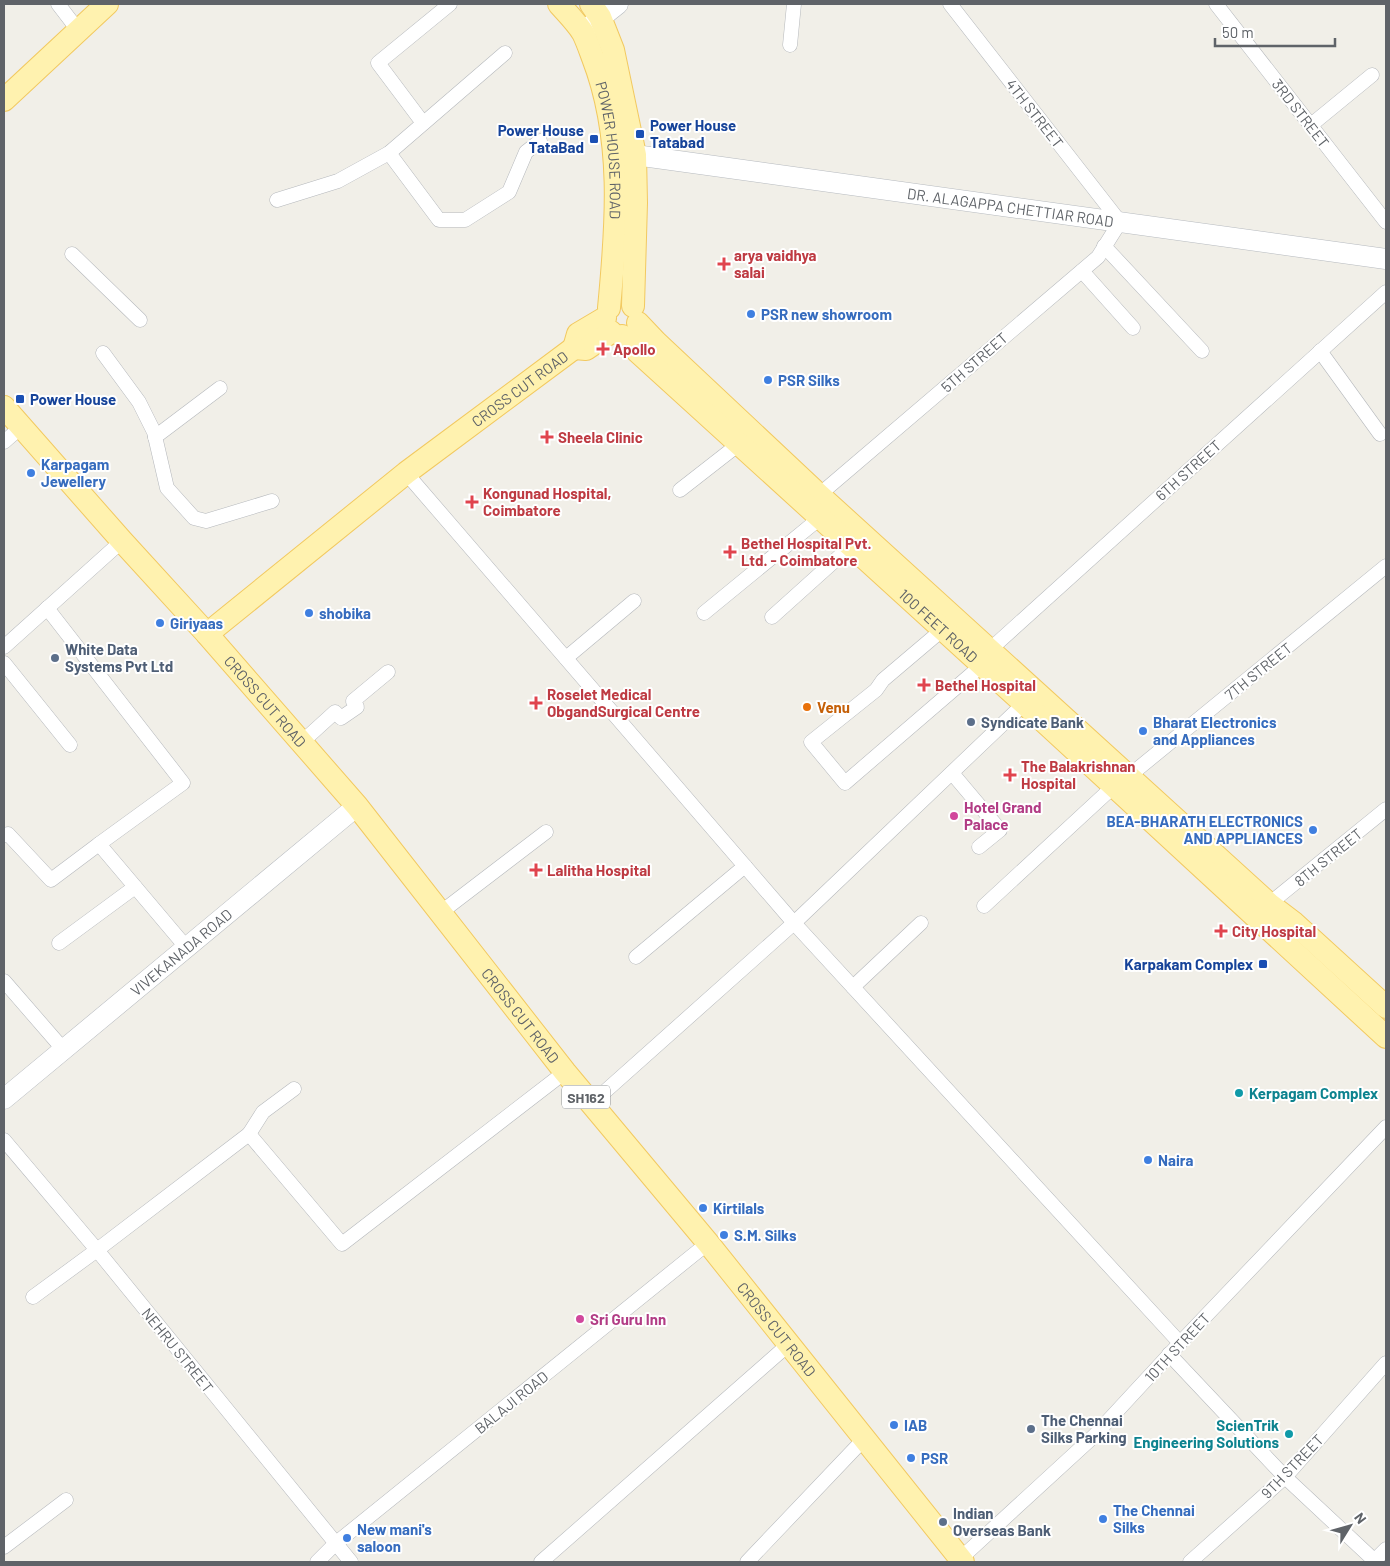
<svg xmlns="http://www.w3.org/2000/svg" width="1390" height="1566" font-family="Barlow,sans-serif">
	<rect width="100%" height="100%" fill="#f1efe8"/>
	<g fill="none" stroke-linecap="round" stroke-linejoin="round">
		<g stroke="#b5b8bc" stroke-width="15">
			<g id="street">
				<polyline points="58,4 78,30"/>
				<polyline points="1216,4 1386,222"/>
				<polyline points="790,45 794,4"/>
				<polyline points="423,123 378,63 450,4"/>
				<polyline points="1311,125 1372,75"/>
				<polyline points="389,153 439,220 465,220 509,192 526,152 540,141"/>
				<polyline points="277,200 338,181 389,153 505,53"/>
				<polyline points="1104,246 1202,351"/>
				<polyline points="72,254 140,320"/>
				<polyline points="1082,271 1133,328"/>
				<polyline points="1320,351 1380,434"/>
				<polyline points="103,353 139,402 154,432 167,488 194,518 206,521 272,501"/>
				<polyline points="155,437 220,388"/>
				<polyline points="4,442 21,427"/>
				<polyline points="406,473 794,923 1180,1343"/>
				<polyline points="680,490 739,444"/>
				<polyline points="819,495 1098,257 1120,222 950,4"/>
				<polyline points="47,608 183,783 99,844"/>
				<polyline points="704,613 820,518"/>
				<polyline points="772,617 851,546"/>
				<polyline points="942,630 883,680 876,690 811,742 845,783 981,666"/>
				<polyline points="4,647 122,541"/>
				<polyline points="984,655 1386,292"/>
				<polyline points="566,658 634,601"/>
				<polyline points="4,663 70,745"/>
				<polyline points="302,742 335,712 341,718 357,707 353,701 388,672"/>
				<polyline points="952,773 1000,830 979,847"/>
				<polyline points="1129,776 1386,566"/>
				<polyline points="4,835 8,834 51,880 99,844 186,947"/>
				<polyline points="1269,904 1386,809"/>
				<polyline points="984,906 1114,786"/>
				<polyline points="440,913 546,832"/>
				<polyline points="59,943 135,887"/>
				<polyline points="636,957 745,866"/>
				<polyline points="4,981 63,1049"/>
				<polyline points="853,987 921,923"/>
				<polyline points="591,1104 794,923 1029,699"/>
				<polyline points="249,1134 263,1112 294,1089"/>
				<polyline points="4,1140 97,1250 351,1562"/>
				<polyline points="33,1297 97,1250 249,1134 342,1244 565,1072"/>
				<polyline points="1169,1354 1285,1477 1376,1562"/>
				<polyline points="4,1547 66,1500"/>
				<polyline points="960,1559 1094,1436 1180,1343 1386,1127"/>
				<polyline points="317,1562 335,1544 708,1243"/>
				<polyline points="541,1562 789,1344"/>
				<polyline points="747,1562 865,1438"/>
				<polyline points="1190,1562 1285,1477 1386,1363"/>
				<polyline points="1373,1562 1386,1549"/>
			</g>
		</g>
		<g stroke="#b6babf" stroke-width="21">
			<g id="secondary">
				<polyline points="589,27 618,4"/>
				<path id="s1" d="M635,155L1386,259"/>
				<path id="s2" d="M4,1099L357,806"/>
			</g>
		</g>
		<g stroke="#f2c960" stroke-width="24">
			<g id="primary">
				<path id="s3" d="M559,4C567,13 577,23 583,33C587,41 590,50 593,58C624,138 617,225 609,308"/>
				<polyline points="591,4 600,17 613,50 635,155 636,203 633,306"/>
				<polyline points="4,100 107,4"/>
				<polyline points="638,323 656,342 819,495 1269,904 1294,923 1386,1007"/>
				<path id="s4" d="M622,336L637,351L1025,704L1386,1037"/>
				<polyline points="574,348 578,334 605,318"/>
				<polyline points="574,348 586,349 611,332"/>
				<path id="s5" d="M4,407L122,541L207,634L406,473L574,348"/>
				<path id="s6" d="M207,634L357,806L565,1072L708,1243L963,1562"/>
			</g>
		</g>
		<use href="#street" stroke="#fff" stroke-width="14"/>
		<use href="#secondary" stroke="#fff" stroke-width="20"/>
		<use href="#primary" stroke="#fff2af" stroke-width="22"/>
	</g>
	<g fill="#1a4fb4" stroke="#fff" stroke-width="2">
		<rect x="635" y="129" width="10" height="10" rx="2.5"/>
		<rect x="589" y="134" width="10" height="10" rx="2.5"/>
		<rect x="15" y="394" width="10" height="10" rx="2.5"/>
		<rect x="1258" y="959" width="10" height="10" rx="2.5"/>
	</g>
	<g fill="#e0444e" stroke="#fff" stroke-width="2">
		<path d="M721.5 256.5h5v5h5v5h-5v5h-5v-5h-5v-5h5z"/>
		<path d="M600.5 341.5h5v5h5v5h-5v5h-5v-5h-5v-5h5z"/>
		<path d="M544.5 429.5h5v5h5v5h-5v5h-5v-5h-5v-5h5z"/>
		<path d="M469.5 494.5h5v5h5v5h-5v5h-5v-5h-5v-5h5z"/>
		<path d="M727.5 544.5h5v5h5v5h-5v5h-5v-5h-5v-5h5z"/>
		<path d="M921.5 677.5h5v5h5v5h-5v5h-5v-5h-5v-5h5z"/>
		<path d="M533.5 695.5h5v5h5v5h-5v5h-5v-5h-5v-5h5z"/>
		<path d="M1007.5 767.5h5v5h5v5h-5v5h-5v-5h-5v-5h5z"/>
		<path d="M533.5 862.5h5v5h5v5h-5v5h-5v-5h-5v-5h5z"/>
		<path d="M1218.5 923.5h5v5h5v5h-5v5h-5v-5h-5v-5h5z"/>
	</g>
	<g fill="#3f7fe0" stroke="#fff" stroke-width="2">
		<circle cx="751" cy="314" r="5"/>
		<circle cx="768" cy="380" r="5"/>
		<circle cx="31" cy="473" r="5"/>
		<circle cx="309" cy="613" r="5"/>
		<circle cx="160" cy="623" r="5"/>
		<circle cx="1143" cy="731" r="5"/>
		<circle cx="1313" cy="830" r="5"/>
		<circle cx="1148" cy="1160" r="5"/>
		<circle cx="703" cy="1208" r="5"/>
		<circle cx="724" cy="1235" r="5"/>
		<circle cx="894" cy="1425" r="5"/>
		<circle cx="911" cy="1458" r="5"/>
		<circle cx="1103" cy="1519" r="5"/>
		<circle cx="347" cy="1538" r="5"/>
	</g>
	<g fill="#5c6f8a" stroke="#fff" stroke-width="2">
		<circle cx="55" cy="658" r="5"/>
		<circle cx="971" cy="722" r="5"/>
		<circle cx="1031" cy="1429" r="5"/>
		<circle cx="943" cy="1522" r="5"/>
	</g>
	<circle fill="#e8710a" stroke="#fff" stroke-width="2" cx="807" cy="707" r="5"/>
	<g fill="#d1479c" stroke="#fff" stroke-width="2">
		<circle cx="954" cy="816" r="5"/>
		<circle cx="580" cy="1319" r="5"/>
	</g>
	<g fill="#0f9aa8" stroke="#fff" stroke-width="2">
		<circle cx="1239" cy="1093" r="5"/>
		<circle cx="1289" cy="1434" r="5"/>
	</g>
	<g text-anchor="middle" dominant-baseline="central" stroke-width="4" stroke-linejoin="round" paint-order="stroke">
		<rect fill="#fff" stroke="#8f9295" stroke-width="1" x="562" y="1085.5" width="48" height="23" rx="4"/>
		<g font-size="14" font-weight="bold" fill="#5f6368">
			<text x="586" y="1097">SH162</text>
		</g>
		<g font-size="15" fill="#5f6368" stroke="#fff">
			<text transform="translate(1035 113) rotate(52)">4TH STREET</text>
			<text transform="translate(1301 113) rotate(52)">3RD STREET</text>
			<text stroke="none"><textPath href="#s3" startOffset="159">POWER HOUSE ROAD</textPath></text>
			<text stroke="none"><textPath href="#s1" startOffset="379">DR. ALAGAPPA CHETTIAR ROAD</textPath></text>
			<text transform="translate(974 362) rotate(-41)">5TH STREET</text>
			<text stroke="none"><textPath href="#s5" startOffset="702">CROSS CUT ROAD</textPath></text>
			<text transform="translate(1188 470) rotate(-42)">6TH STREET</text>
			<text stroke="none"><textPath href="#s4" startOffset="429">100 FEET ROAD</textPath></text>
			<text transform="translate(1258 671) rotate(-39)">7TH STREET</text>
			<text stroke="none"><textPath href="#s6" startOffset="89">CROSS CUT ROAD</textPath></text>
			<text transform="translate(1328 857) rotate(-39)">8TH STREET</text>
			<text stroke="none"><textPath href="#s2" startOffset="230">VIVEKANADA ROAD</textPath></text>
			<text stroke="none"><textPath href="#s6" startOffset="494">CROSS CUT ROAD</textPath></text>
			<text stroke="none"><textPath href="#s6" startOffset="899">CROSS CUT ROAD</textPath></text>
			<text transform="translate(1177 1347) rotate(-47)">10TH STREET</text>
			<text transform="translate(178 1350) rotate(51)">NEHRU STREET</text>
			<text transform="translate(511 1402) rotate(-39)">BALAJI ROAD</text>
			<text transform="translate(1292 1466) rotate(-46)">9TH STREET</text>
		</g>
		<g font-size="15" font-weight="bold" fill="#164399" stroke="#fff" text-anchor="start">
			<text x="650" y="125">Power House<tspan x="650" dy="17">Tatabad</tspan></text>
			<text x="584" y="130" text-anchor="end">Power House<tspan x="584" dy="17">TataBad</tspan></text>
			<text x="30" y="399">Power House</text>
			<text x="1253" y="964" text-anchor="end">Karpakam Complex</text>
		</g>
		<g font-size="15" font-weight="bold" fill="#be3a42" stroke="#fff" text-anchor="start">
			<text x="734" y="255">arya vaidhya<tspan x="734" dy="17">salai</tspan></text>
			<text x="613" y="349">Apollo</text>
			<text x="558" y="437">Sheela Clinic</text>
			<text x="483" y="493">Kongunad Hospital,<tspan x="483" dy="17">Coimbatore</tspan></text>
			<text x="741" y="543">Bethel Hospital Pvt.<tspan x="741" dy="17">Ltd. - Coimbatore</tspan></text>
			<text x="935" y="685">Bethel Hospital</text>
			<text x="547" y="694">Roselet Medical<tspan x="547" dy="17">ObgandSurgical Centre</tspan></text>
			<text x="1021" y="766">The Balakrishnan<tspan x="1021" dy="17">Hospital</tspan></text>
			<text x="547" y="870">Lalitha Hospital</text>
			<text x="1232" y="931">City Hospital</text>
		</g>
		<g font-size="15" font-weight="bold" fill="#366cbe" stroke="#fff" text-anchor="start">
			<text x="761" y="314">PSR new showroom</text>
			<text x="778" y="380">PSR Silks</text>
			<text x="41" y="464">Karpagam<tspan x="41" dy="17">Jewellery</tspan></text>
			<text x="319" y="613">shobika</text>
			<text x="170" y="623">Giriyaas</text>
			<text x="1153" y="722">Bharat Electronics<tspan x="1153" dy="17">and Appliances</tspan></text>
			<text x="1303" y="821" text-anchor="end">BEA-BHARATH ELECTRONICS<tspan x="1303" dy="17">AND APPLIANCES</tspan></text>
			<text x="1158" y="1160">Naira</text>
			<text x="713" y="1208">Kirtilals</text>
			<text x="734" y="1235">S.M. Silks</text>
			<text x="904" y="1425">IAB</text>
			<text x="921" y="1458">PSR</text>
			<text x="1113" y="1510">The Chennai<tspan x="1113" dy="17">Silks</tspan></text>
			<text x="357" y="1529">New mani's<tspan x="357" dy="17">saloon</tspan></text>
		</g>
		<g font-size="15" font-weight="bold" fill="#4e5e75" stroke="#fff" text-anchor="start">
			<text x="65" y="649">White Data<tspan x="65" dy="17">Systems Pvt Ltd</tspan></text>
			<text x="981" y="722">Syndicate Bank</text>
			<text x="1041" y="1420">The Chennai<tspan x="1041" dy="17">Silks Parking</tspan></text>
			<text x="953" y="1513">Indian<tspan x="953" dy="17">Overseas Bank</tspan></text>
		</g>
		<g font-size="15" font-weight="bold" fill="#c56008" stroke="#fff" text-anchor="start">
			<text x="817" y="707">Venu</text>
		</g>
		<g font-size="15" font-weight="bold" fill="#b23c85" stroke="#fff" text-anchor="start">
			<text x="964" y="807">Hotel Grand<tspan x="964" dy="17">Palace</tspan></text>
			<text x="590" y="1319">Sri Guru Inn</text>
		</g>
		<g font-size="15" font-weight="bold" fill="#0d838f" stroke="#fff" text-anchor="start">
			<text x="1249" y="1093">Kerpagam Complex</text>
			<text x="1279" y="1425" text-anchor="end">ScienTrik<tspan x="1279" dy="17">Engineering Solutions</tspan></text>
		</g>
	</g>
	<rect width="1390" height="1566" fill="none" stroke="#5f6368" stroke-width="10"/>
	<g transform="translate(1350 1526) rotate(53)" stroke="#ffffff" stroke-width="4" paint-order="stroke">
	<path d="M0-4L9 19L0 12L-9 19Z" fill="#5f6368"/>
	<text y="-8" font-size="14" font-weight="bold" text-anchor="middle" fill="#5f6368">N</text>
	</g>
	<path d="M1215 38v8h120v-8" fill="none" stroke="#5f6368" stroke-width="2.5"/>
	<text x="1222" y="38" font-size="15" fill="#5f6368" stroke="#ffffff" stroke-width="4" paint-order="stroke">50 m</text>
</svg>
